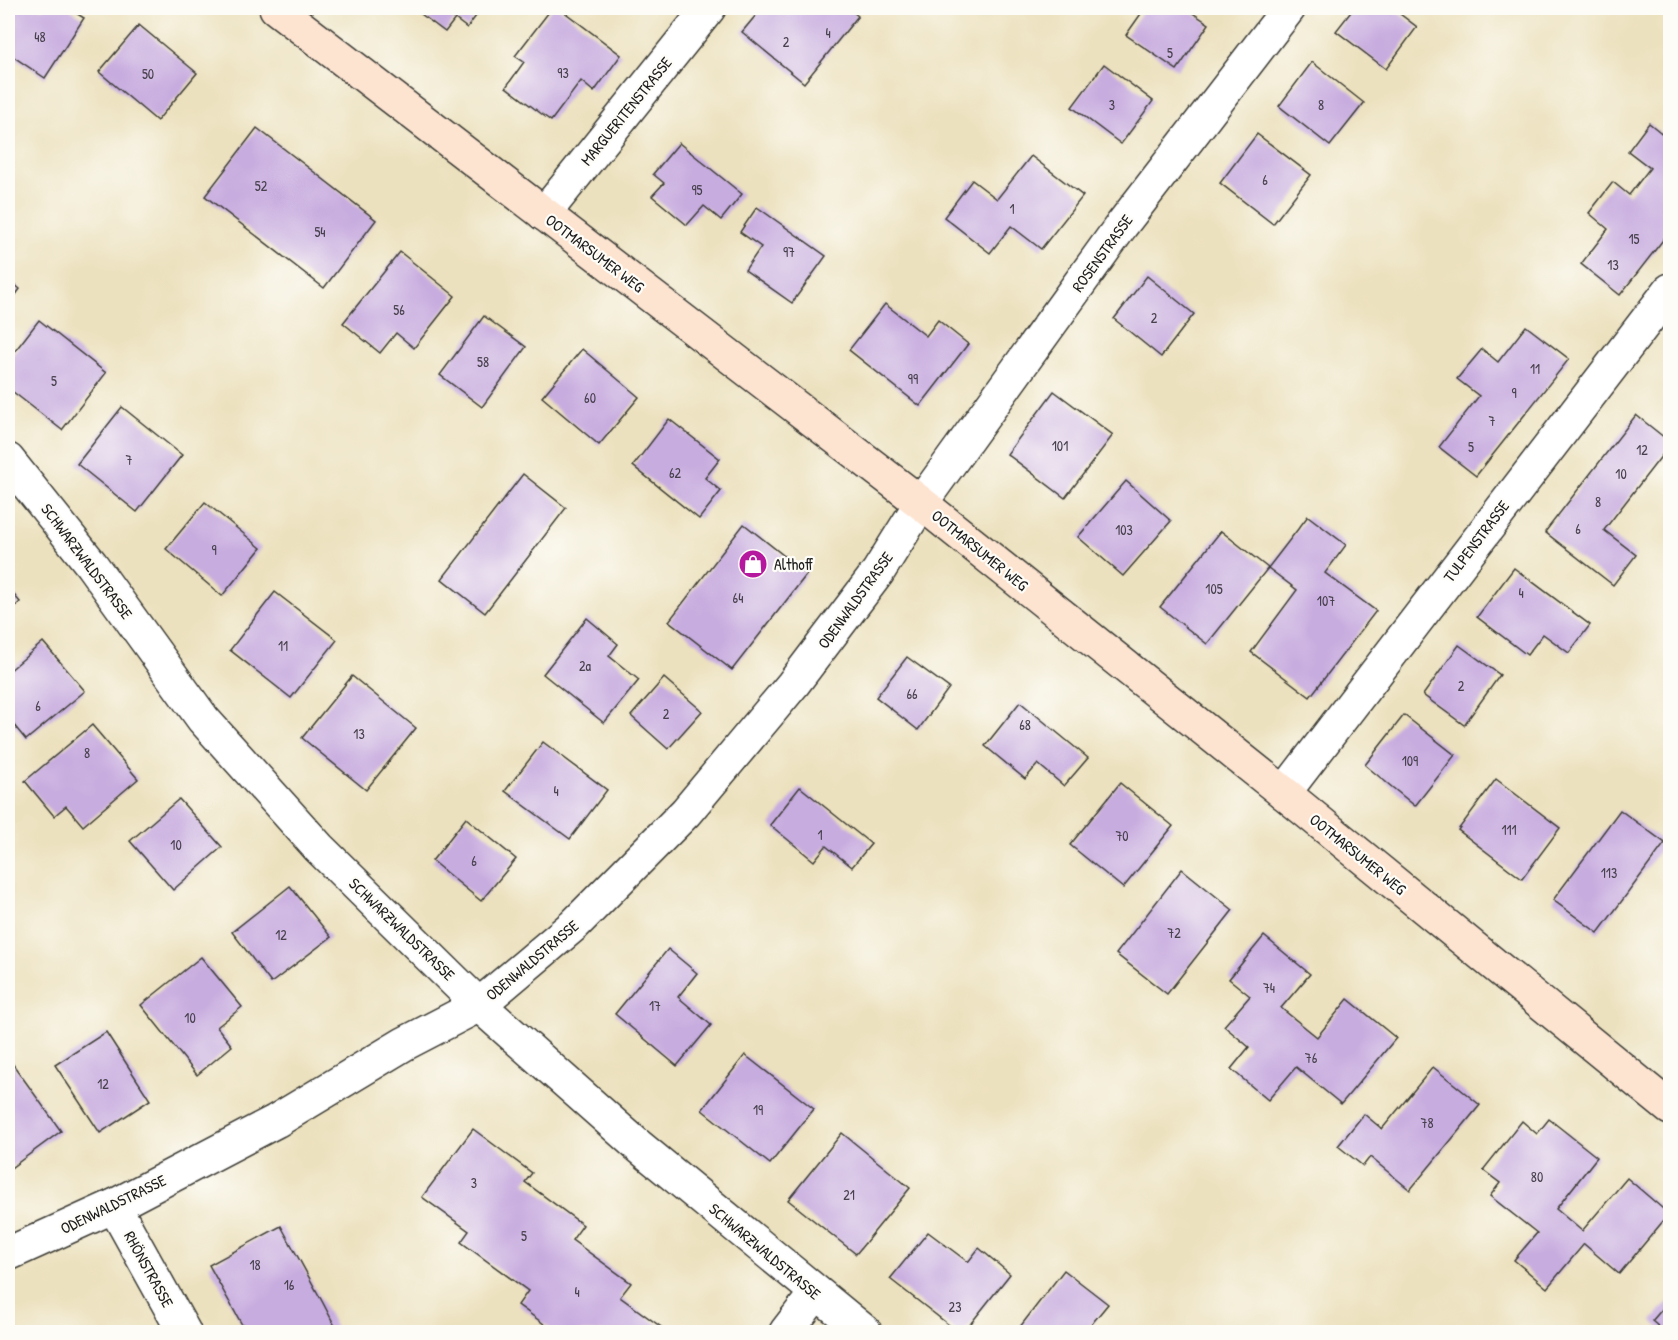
<svg xmlns="http://www.w3.org/2000/svg" width="1678" height="1340" font-family="'Patrick Hand',sans-serif">
	<rect width="100%" height="100%" fill="#fdfcf7"/>
	<filter id="ink" filterUnits="userSpaceOnUse"><feTurbulence type="fractalNoise" baseFrequency=".0167" numOctaves="2"/><feDisplacementMap in="SourceGraphic" scale="12" xChannelSelector="R" yChannelSelector="G"/><feConvolveMatrix kernelMatrix="1 2 1 2 8 2 1 2 1" color-interpolation-filters="sRGB"/></filter>
	<filter id="wash" filterUnits="userSpaceOnUse"><feTurbulence type="fractalNoise" baseFrequency=".008" numOctaves="4" result="noise"/><feDisplacementMap in="SourceGraphic" scale="24" xChannelSelector="R" yChannelSelector="G"/><feGaussianBlur stdDeviation="1.35" result="paint"/><feColorMatrix in="noise" values="0 0 0 0 0 0 0 0 0 0 0 0 0 0 0 0 0 1.4 0 .05"/><feComposite in="paint" operator="in"/></filter>
	<g filter="url(#wash)">
		<rect width="100%" height="100%" fill="#ece1be"/>
		<g id="blocks">
			<g fill="#c7acdf">
				<polygon points="8,8 68,8 84,18 45,78 8,53"/>
				<polygon points="413,8 482,8 467,28 455,19 445,32"/>
				<polygon points="552,8 559,8 621,55 594,92 581,81 551,121 506,87 524,62 515,56"/>
				<polygon points="762,8 848,8 858,16 804,83 742,32"/>
				<polygon points="1145,8 1185,8 1209,24 1177,70 1126,35"/>
				<polygon points="1354,8 1392,8 1417,27 1386,69 1336,31"/>
				<polygon points="139,25 197,73 157,121 99,72"/>
				<polygon points="1312,62 1364,103 1330,146 1279,106"/>
				<polygon points="1104,64 1153,101 1121,144 1072,107"/>
				<polygon points="1649,123 1670,140 1670,231 1620,295 1581,264 1608,229 1589,213 1613,182 1629,195 1650,168 1628,151"/>
				<polygon points="257,128 376,220 324,288 205,196"/>
				<polygon points="1257,134 1311,175 1273,224 1220,183"/>
				<polygon points="679,143 742,194 721,220 704,206 687,225 652,196 664,183 653,174"/>
				<polygon points="1031,156 1083,196 1041,249 1011,226 990,253 944,217 972,180 997,199"/>
				<polygon points="757,207 826,256 792,303 745,270 761,247 740,232"/>
				<polygon points="400,252 455,296 414,348 396,333 380,353 343,323"/>
				<polygon points="1147,276 1194,314 1161,357 1114,319"/>
				<polygon points="8,279 20,289 8,305"/>
				<polygon points="885,304 926,336 938,320 968,344 920,406 849,350"/>
				<polygon points="484,316 526,347 482,407 440,375"/>
				<polygon points="39,320 106,373 62,430 8,388 8,360"/>
				<polygon points="1526,326 1569,359 1476,476 1439,447 1479,396 1457,379 1482,349 1498,362"/>
				<polygon points="582,349 639,397 599,445 542,397"/>
				<polygon points="1054,391 1113,435 1065,498 1007,454"/>
				<polygon points="122,407 182,455 137,512 77,464"/>
				<polygon points="1636,415 1670,442 1670,445 1604,530 1636,555 1613,585 1545,532"/>
				<polygon points="669,419 720,459 705,478 721,491 699,519 633,466"/>
				<polygon points="523,474 566,508 485,613 442,579"/>
				<polygon points="1126,481 1171,521 1123,576 1078,537"/>
				<polygon points="205,502 261,548 222,596 166,549"/>
				<polygon points="1308,516 1346,545 1325,573 1376,611 1310,697 1251,652 1297,590 1268,568 1207,644 1160,607 1221,531 1268,568"/>
				<polygon points="744,524 807,574 732,670 669,621"/>
				<polygon points="1514,568 1590,625 1569,653 1543,634 1527,655 1477,617"/>
				<polygon points="8,588 20,602 8,613"/>
				<polygon points="275,592 337,640 291,698 230,650"/>
				<polygon points="587,618 618,644 609,656 639,680 604,723 543,674"/>
				<polygon points="43,642 85,691 26,740 8,718 8,672"/>
				<polygon points="1459,645 1500,675 1464,725 1423,695"/>
				<polygon points="907,657 949,688 918,730 876,697"/>
				<polygon points="352,676 416,728 366,790 302,738"/>
				<polygon points="664,678 702,711 668,749 631,716"/>
				<polygon points="1020,702 1088,758 1064,786 1038,764 1025,779 985,746"/>
				<polygon points="1404,715 1455,755 1415,806 1365,765"/>
				<polygon points="92,725 138,779 83,826 66,806 54,816 25,781"/>
				<polygon points="543,742 607,790 570,839 505,791"/>
				<polygon points="1496,779 1560,828 1522,879 1458,830"/>
				<polygon points="1120,783 1173,826 1123,888 1070,845"/>
				<polygon points="800,787 871,844 852,867 826,846 814,861 770,825"/>
				<polygon points="179,799 222,847 173,890 130,841"/>
				<polygon points="1620,810 1665,843 1598,933 1553,900"/>
				<polygon points="466,818 516,859 481,901 432,861"/>
				<polygon points="1182,869 1233,910 1167,994 1116,954"/>
				<polygon points="290,886 331,937 271,983 232,932"/>
				<polygon points="1264,936 1310,974 1281,1008 1317,1037 1348,999 1396,1038 1341,1104 1296,1067 1268,1100 1231,1069 1249,1047 1224,1026 1250,996 1229,979"/>
				<polygon points="668,949 697,973 678,997 711,1025 677,1066 615,1014"/>
				<polygon points="201,957 242,1007 217,1027 232,1046 197,1075 141,1005"/>
				<polygon points="106,1032 150,1100 100,1133 55,1065"/>
				<polygon points="745,1055 814,1109 770,1164 702,1110"/>
				<polygon points="12,1063 61,1131 8,1170 8,1066"/>
				<polygon points="1433,1067 1480,1105 1410,1190 1370,1157 1363,1166 1338,1146 1364,1114 1382,1129"/>
				<polygon points="1549,1119 1597,1157 1556,1209 1582,1231 1627,1178 1669,1214 1619,1274 1584,1244 1547,1288 1514,1260 1537,1233 1490,1196 1500,1183 1483,1170 1522,1121 1537,1134"/>
				<polygon points="473,1129 532,1173 525,1182 583,1225 572,1240 631,1283 620,1297 668,1332 555,1332 518,1305 528,1291 461,1242 469,1231 422,1197"/>
				<polygon points="842,1133 910,1188 856,1254 788,1200"/>
				<polygon points="281,1226 323,1303 338,1332 246,1332 209,1265"/>
				<polygon points="928,1232 968,1262 979,1248 1010,1274 964,1332 958,1332 890,1279"/>
				<polygon points="1064,1270 1108,1304 1085,1332 1016,1332"/>
				<polygon points="1670,1300 1670,1332 1665,1332 1652,1321"/>
			</g>
		</g>
	</g>
	<g filter="url(#ink)">
		<use href="#blocks" fill-opacity="0" stroke="#3b3a34" stroke-width="1.5"/>
		<g fill="none" stroke-linecap="round" stroke-linejoin="round">
			<g stroke="#3b3a34" stroke-width="36">
				<g id="street">
					<polyline points="544,214 709,8"/>
					<polyline points="8,460 91,564 203,719 319,848 479,1005 636,1144 865,1332"/>
					<polyline points="1284,793 1670,290"/>
					<polyline points="114,1206 184,1332"/>
					<polyline points="8,1254 114,1206 276,1121 404,1044 479,1005 574,925 686,812 793,684 878,572 921,503 1121,226 1289,8"/>
					<polyline points="786,1332 816,1293"/>
				</g>
			</g>
			<g stroke="#3b3a34" stroke-width="36">
				<polyline id="secondary" points="276,8 921,503 1284,793 1670,1108"/>
			</g>
			<use href="#street" stroke="#fff" stroke-width="33"/>
			<use href="#secondary" stroke="#fde4d1" stroke-width="33"/>
		</g>
	</g>
	<defs>
		<g id="shop-disc" transform="scale(1.5)"><circle r="9.5" fill="#b5179e" stroke="#fdfcf7"/><path d="M-5-2.5h2.3a2.7 3.5 0 0 1 5.4 0H5L5.5 6h-11ZM-1.5-2.5h3a1.5 2.3 0 0 0-3 0Z" fill="#fff"/></g>
	</defs>
	<g fill-rule="evenodd">
		<use href="#shop-disc" x="753" y="564"/>
	</g>
	<g text-anchor="middle" dominant-baseline="central" stroke-width="4.5" stroke-linejoin="round" paint-order="stroke">
		<g font-size="14" fill="#47404d">
			<text x="828" y="32">4</text>
			<text x="40" y="36">48</text>
			<text x="786" y="41">2</text>
			<text x="1170" y="52">5</text>
			<text x="563" y="72">93</text>
			<text x="148" y="73">50</text>
			<text x="1112" y="104">3</text>
			<text x="1321" y="104">8</text>
			<text x="1265" y="179">6</text>
			<text x="261" y="185">52</text>
			<text x="697" y="189">95</text>
			<text x="1012" y="208">1</text>
			<text x="320" y="231">54</text>
			<text x="1634" y="238">15</text>
			<text x="789" y="251">97</text>
			<text x="1613" y="264">13</text>
			<text x="399" y="309">56</text>
			<text x="1154" y="317">2</text>
			<text x="483" y="361">58</text>
			<text x="1535" y="368">11</text>
			<text x="913" y="378">99</text>
			<text x="54" y="380">5</text>
			<text x="1514" y="392">9</text>
			<text x="590" y="397">60</text>
			<text x="1492" y="420">7</text>
			<text x="1060" y="445">101</text>
			<text x="1471" y="446">5</text>
			<text x="1642" y="449">12</text>
			<text x="129" y="459">7</text>
			<text x="675" y="472">62</text>
			<text x="1621" y="473">10</text>
			<text x="1598" y="501">8</text>
			<text x="1578" y="528">6</text>
			<text x="1124" y="529">103</text>
			<text x="214" y="549">9</text>
			<text x="1214" y="588">105</text>
			<text x="1521" y="592">4</text>
			<text x="738" y="597">64</text>
			<text x="1326" y="600">107</text>
			<text x="283" y="645">11</text>
			<text x="585" y="665">2a</text>
			<text x="1461" y="685">2</text>
			<text x="912" y="693">66</text>
			<text x="38" y="705">6</text>
			<text x="666" y="713">2</text>
			<text x="1025" y="724">68</text>
			<text x="359" y="733">13</text>
			<text x="87" y="752">8</text>
			<text x="1410" y="760">109</text>
			<text x="556" y="790">4</text>
			<text x="1509" y="829">111</text>
			<text x="820" y="834">1</text>
			<text x="1122" y="835">70</text>
			<text x="176" y="844">10</text>
			<text x="474" y="860">6</text>
			<text x="1609" y="872">113</text>
			<text x="1174" y="932">72</text>
			<text x="281" y="934">12</text>
			<text x="1269" y="987">74</text>
			<text x="655" y="1005">17</text>
			<text x="190" y="1017">10</text>
			<text x="1311" y="1057">76</text>
			<text x="103" y="1083">12</text>
			<text x="758" y="1109">19</text>
			<text x="1427" y="1122">78</text>
			<text x="1537" y="1176">80</text>
			<text x="474" y="1182">3</text>
			<text x="849" y="1194">21</text>
			<text x="524" y="1235">5</text>
			<text x="255" y="1264">18</text>
			<text x="289" y="1284">16</text>
			<text x="577" y="1291">4</text>
			<text x="955" y="1306">23</text>
		</g>
		<g font-size="16" fill="#1c1c1c" stroke="#fdfcf7">
			<text transform="translate(626 111) rotate(-51)">MARGUERITENSTRASSE</text>
			<text transform="translate(595 253) rotate(37)">OOTMARSUMER WEG</text>
			<text transform="translate(1102 253) rotate(-54)">ROSENSTRASSE</text>
			<text transform="translate(1476 541) rotate(-53)">TULPENSTRASSE</text>
			<text transform="translate(980 550) rotate(39)">OOTMARSUMER WEG</text>
			<text transform="translate(87 561) rotate(53)">SCHWARZWALDSTRASSE</text>
			<text transform="translate(855 600) rotate(-54)">ODENWALDSTRASSE</text>
			<text transform="translate(1358 854) rotate(39)">OOTMARSUMER WEG</text>
			<text transform="translate(402 929) rotate(44)">SCHWARZWALDSTRASSE</text>
			<text transform="translate(532 960) rotate(-40)">ODENWALDSTRASSE</text>
			<text transform="translate(113 1204) rotate(-26)">ODENWALDSTRASSE</text>
			<text transform="translate(765 1251) rotate(40)">SCHWARZWALDSTRASSE</text>
			<text transform="translate(149 1269) rotate(61)">RHÖNSTRASSE</text>
		</g>
		<g font-size="16" fill="#1c1c1c" stroke="#fdfcf7" text-anchor="start">
			<text x="774" y="564">Althoff</text>
		</g>
	</g>
	<rect width="1678" height="1340" fill="none" stroke="#fdfcf7" stroke-width="30"/>
</svg>
